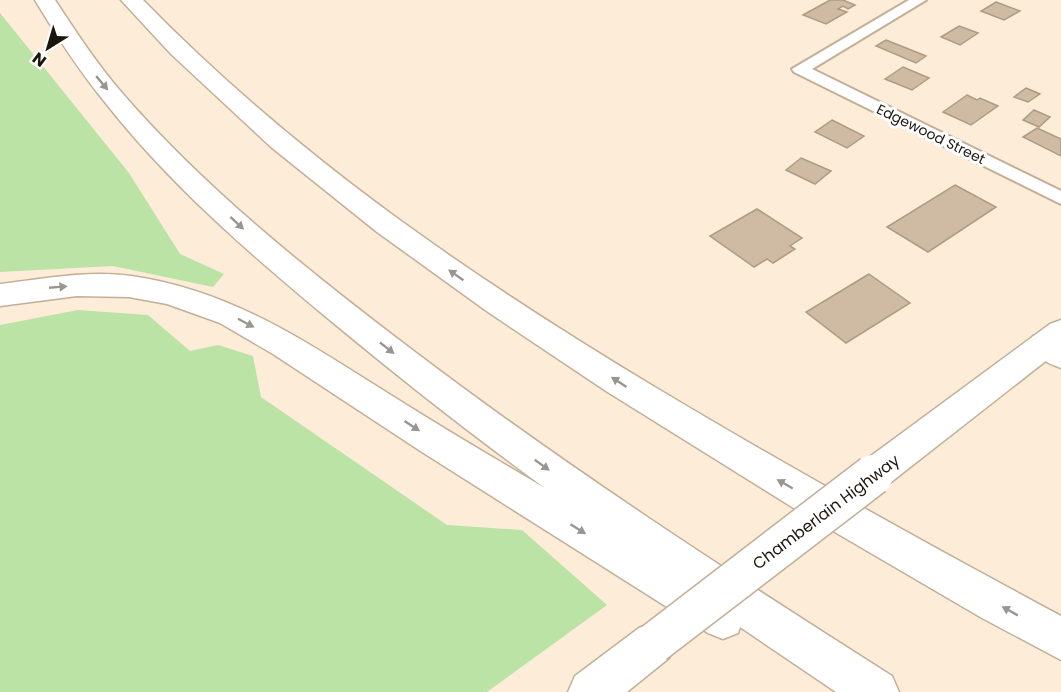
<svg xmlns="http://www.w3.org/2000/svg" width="1061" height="692" font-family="Poppins,sans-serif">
	<rect width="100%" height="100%" fill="#fcecd8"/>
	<g fill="#bbe3a6">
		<polygon points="0,13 129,173 180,254 224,274 213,287 113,266 0,272"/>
		<polygon points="78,310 148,315 190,351 218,345 253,356 261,397 447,525 522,530 607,605 487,692 0,692 0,325"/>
	</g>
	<g fill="#cfbba3" stroke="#ae9b84" stroke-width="1.5">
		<polygon points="830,0 843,0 855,5 848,9 843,6 838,9 847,12 826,24 803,15"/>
		<polygon points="996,2 1020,11 1004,20 981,11"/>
		<polygon points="959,26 978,33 960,45 941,37"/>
		<polygon points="886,40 926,56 916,63 876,46"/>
		<polygon points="903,67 929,78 912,90 885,79"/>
		<polygon points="1026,88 1040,94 1028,102 1014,97"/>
		<polygon points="967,95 977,100 980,98 998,106 971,125 943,112"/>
		<polygon points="1034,110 1050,117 1039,127 1023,120"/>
		<polygon points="832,120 864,136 847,148 815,132"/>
		<polygon points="1037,128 1061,139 1061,156 1023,137"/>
		<polygon points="801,158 831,171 815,184 786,170"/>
		<polygon points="955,185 996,207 928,252 887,227"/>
		<polygon points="757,209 802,238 790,246 795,249 773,263 767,259 754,267 710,236"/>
		<polygon points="869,274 910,303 846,343 806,312"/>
	</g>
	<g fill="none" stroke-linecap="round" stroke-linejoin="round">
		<g stroke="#c3af98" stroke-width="4">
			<polygon id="minor" points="909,0 926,0 812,69 1061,191 1061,204 794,72 792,69"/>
		</g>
		<g stroke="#c3af98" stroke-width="3">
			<g id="primary">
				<polygon points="1061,320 1061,349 886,486 873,491 860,486 854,475 860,464 1050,324"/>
				<polygon points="654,622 669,628 676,643 669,658 627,692 568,692 575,676 639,628"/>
			</g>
		</g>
		<g stroke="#c3af98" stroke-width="3">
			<g id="motorway">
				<path d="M35,0H55C76,32 97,64 122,93C208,192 311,273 415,352C568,468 730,573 892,676L899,692H836L740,627L738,633L723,639L708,633L422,452L273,354L220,323L167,304L129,297L77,296L0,306V284C43,279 88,270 131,276C230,290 303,340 386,392C438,425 492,457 545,488C472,435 401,379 331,321C250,254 169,184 104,101C78,69 56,35 35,0Z"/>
				<path d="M121,0H143C296,157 470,276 658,389C790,468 925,543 1061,616V660L982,618L792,507L606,391L488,312L377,232L271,147L171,54Z"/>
				<path d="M1045,333L1061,339V368C1047,363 1036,358 1029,345L1033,336Z"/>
			</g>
		</g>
		<use href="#minor" fill="#fff" fill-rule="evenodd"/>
		<use href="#primary" fill="#fff" fill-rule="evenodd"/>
		<use href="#motorway" fill="#fff" fill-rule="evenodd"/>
		<g stroke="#c3af98" stroke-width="43" stroke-linecap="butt">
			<polyline id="primary-bridge" points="654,643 873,475"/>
		</g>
		<use href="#primary-bridge" stroke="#fff" stroke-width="40"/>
	</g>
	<defs><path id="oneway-solid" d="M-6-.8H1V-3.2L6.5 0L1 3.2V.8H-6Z" transform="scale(1.5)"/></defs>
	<g fill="#999692">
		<use href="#oneway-solid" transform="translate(102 83) rotate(50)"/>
		<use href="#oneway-solid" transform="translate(237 223) rotate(43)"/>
		<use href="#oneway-solid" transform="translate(456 275) rotate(-145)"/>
		<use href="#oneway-solid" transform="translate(58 287) rotate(-5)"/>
		<use href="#oneway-solid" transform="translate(246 323) rotate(28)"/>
		<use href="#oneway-solid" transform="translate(387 348) rotate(38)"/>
		<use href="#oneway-solid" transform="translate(619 382) rotate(-147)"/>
		<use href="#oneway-solid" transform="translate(412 426) rotate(33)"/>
		<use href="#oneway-solid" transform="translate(542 465) rotate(36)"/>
		<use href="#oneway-solid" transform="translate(785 484) rotate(-150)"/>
		<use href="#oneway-solid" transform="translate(578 529) rotate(32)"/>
		<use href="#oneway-solid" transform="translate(1010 611) rotate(-151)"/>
	</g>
	<g text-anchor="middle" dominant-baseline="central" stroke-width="6" stroke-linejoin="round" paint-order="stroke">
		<g font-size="14" fill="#1c150c" stroke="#fff">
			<text transform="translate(931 134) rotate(26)">Edgewood Street</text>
		</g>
		<g font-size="16" fill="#1c150c" stroke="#fff">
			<text transform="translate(826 512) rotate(-37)">Chamberlain Highway</text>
		</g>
	</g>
	<g transform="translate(48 48) rotate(217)" stroke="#ffffff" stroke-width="4.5" paint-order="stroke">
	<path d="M0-4.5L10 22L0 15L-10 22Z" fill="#1c150c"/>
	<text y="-9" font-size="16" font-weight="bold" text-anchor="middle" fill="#1c150c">N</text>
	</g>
</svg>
